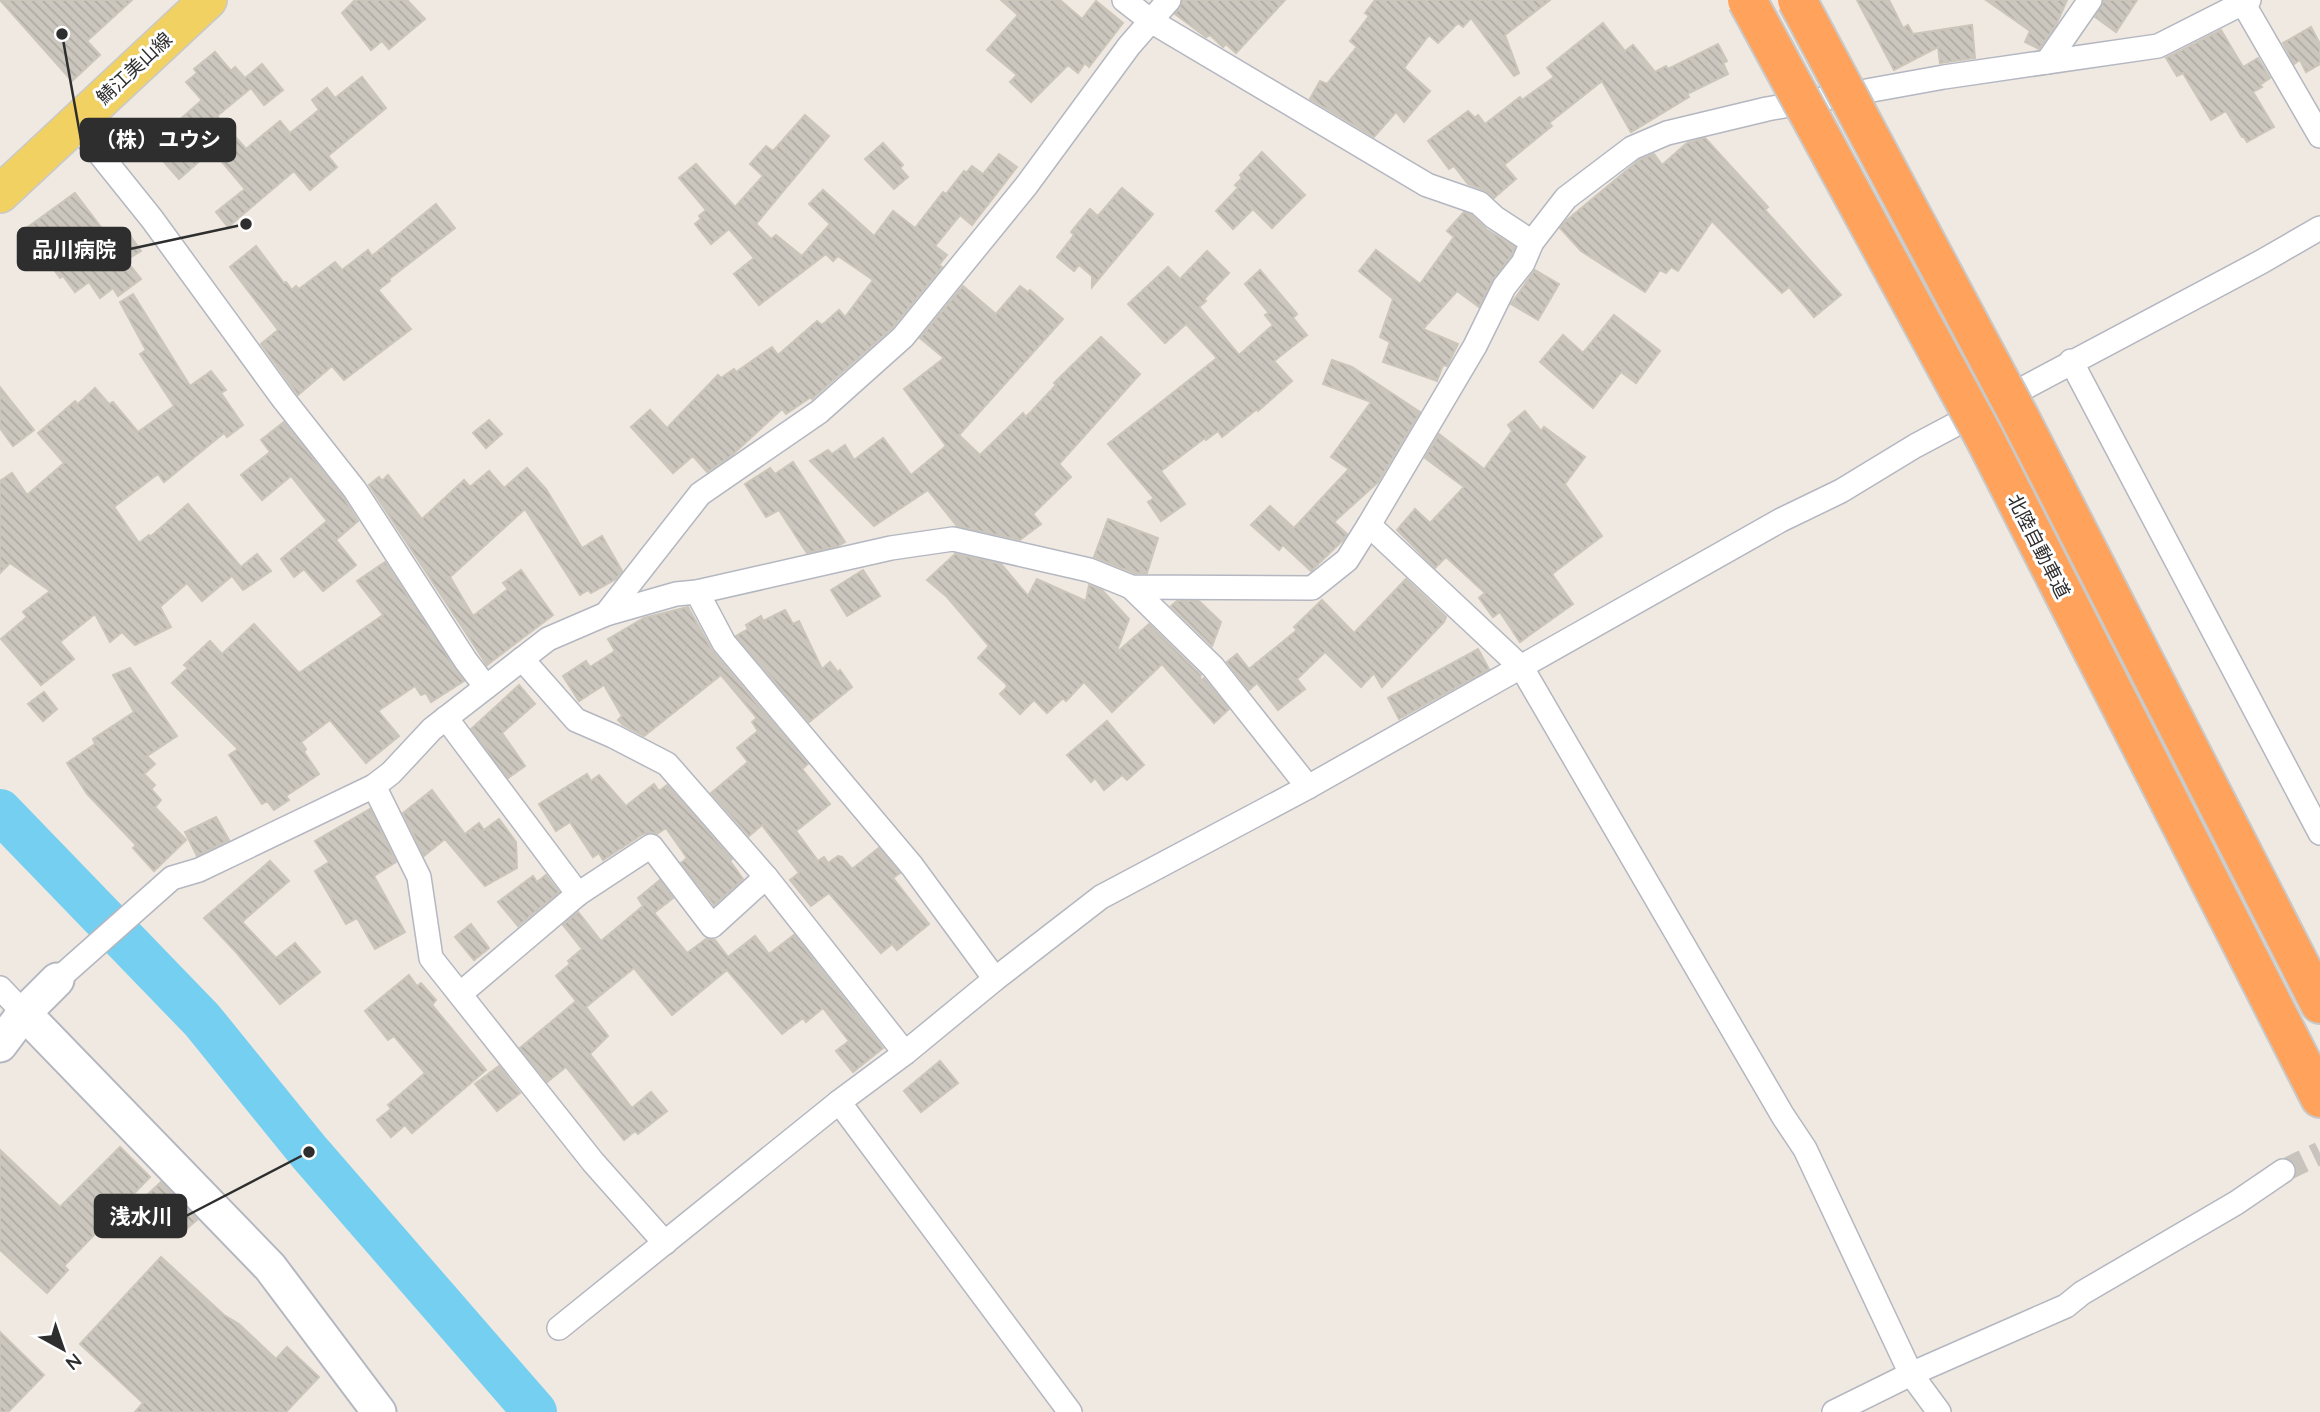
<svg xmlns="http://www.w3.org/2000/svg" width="2320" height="1412" font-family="Quicksand,'Noto Sans JP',sans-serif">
	<defs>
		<pattern id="building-back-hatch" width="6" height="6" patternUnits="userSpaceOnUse" patternTransform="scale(1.75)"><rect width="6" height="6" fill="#cbc7bf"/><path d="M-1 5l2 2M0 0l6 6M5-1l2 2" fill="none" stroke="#afaba4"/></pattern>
	</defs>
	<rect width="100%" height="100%" fill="#efe9e1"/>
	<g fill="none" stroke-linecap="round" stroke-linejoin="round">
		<polyline stroke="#75cff0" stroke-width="44" points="0,811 202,1020 309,1152 535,1412"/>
	</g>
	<g fill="url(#building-back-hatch)" stroke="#cbc5ba" stroke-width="2">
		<polygon points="0,0 132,0 87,41 100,55 72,81"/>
		<polygon points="355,0 407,0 425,19 389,49 382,41 371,50 342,13"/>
		<polygon points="1001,0 1060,0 1082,19 1096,1 1123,23 1089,67 1085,63 1078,73 1068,65 1031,102 1010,82 1017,75 987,50 1018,15"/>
		<polygon points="1183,0 1285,0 1236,53 1226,44 1223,47 1210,35 1206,37 1175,14"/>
		<polygon points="1375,0 1550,0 1505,35 1519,73 1514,76 1471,18 1463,27 1458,23 1438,43 1429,35 1404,68 1430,91 1404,122 1396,112 1374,137 1310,99 1320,81 1327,84 1357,47 1350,41 1369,16 1365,13"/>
		<polygon points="1857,0 1889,0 1903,28 1908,25 1913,34 1972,25 1975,58 1940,63 1938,47 1894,70"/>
		<polygon points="1986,0 2067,0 2056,25 2039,49 2025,42 2030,31"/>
		<polygon points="2104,0 2137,0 2116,32 2095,17"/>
		<polygon points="1603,23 1625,51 1633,45 1655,72 1666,66 1668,69 1718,44 1727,61 1723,63 1728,74 1687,94 1689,97 1631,132 1602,81 1549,123 1552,126 1504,165 1516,179 1494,198 1484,190 1468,184 1454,166 1449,169 1428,141 1468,111 1475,118 1478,115 1485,124 1520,97 1522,100 1554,77 1547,68"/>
		<polygon points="2311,27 2320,44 2320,64 2306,72 2300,60 2294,64 2283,43"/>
		<polygon points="2221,30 2243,67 2258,58 2270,78 2260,85 2262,87 2253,92 2274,127 2247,142 2244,137 2242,137 2226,111 2211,120 2183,73 2177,76 2166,58"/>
		<polygon points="215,52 231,71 235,67 245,78 262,64 283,90 264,105 251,88 217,116 246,149 280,121 290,133 319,110 312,100 327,88 335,98 362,77 386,108 328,156 337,167 310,190 294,171 228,227 216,212 245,189 212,150 179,179 150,146 202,100 186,82 197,73 194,69"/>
		<polygon points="805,115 829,136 756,224 771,239 776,235 802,256 830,224 809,204 823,190 874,236 893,211 915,228 943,192 946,194 964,171 966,173 972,166 983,174 999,154 1017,167 972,225 960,215 935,246 947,255 939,265 942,267 893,327 812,399 811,397 786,414 782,409 731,456 707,472 693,456 673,473 631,427 650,410 667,428 718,375 721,378 734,369 736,372 772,347 778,355 817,321 822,325 839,310 845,317 873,280 838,256 833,261 826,254 759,305 734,274 754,258 729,229 711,244 695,224 701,219 699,216 706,210 679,178 696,164 735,207 763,176 750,164 766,146 773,151"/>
		<polygon points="1705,138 1768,207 1765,210 1841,295 1814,317 1789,287 1782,293 1712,221 1678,271 1671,267 1666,273 1660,270 1645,292 1581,251 1560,228 1567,220 1639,160 1654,154 1662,165 1687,143"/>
		<polygon points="883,143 903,165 900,168 908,177 894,189 865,159"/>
		<polygon points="1262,152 1305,195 1272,228 1253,209 1233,229 1216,211 1238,188 1235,185 1242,178 1240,175"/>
		<polygon points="1122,188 1153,214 1092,287 1092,276 1079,265 1074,271 1057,257 1074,235 1071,232 1090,209 1098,216"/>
		<polygon points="75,193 110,239 115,243 128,233 141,251 126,260 141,279 118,296 113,288 100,298 89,282 75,292 63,276 60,278 40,251 37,253 21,232"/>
		<polygon points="436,204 455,228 389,279 390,281 378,290 411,329 344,380 332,366 298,395 261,344 278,330 230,267 256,246 284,283 286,282 292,290 296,286 299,289 335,262 342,270 368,250 372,256"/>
		<polygon points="1464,212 1472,215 1486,229 1515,247 1511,256 1492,281 1479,307 1457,291 1423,329 1458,344 1447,366 1443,365 1437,381 1383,362 1390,342 1380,337 1393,299 1359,271 1376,250 1420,284 1454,237 1447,231"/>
		<polygon points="1207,251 1229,273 1204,299 1206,301 1199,307 1239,355 1273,325 1265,315 1269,313 1245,284 1260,270 1297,314 1293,318 1307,335 1274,361 1292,381 1258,411 1257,409 1222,437 1218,431 1206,440 1205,438 1161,471 1185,504 1161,521 1148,502 1154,498 1108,444 1217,358 1186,324 1165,343 1128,304 1168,267 1180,279"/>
		<polygon points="1535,270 1559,284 1538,320 1511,304"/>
		<polygon points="963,286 996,314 1020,286 1028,292 1030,290 1063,319 959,435 980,455 1023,413 1026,417 1056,385 1054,383 1101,337 1140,374 1059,464 1071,477 1033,514 1041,524 1020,540 957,526 928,490 874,526 810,461 828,450 832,454 845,445 854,460 883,438 911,475 946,446 904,389 944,358 920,338"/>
		<polygon points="133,294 190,386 211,371 226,390 221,393 243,425 227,437 224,433 164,482 158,474 114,507 139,543 149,535 150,537 188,504 241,567 257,554 271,571 243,590 232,576 202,601 187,583 160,607 171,627 135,645 122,632 110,642 95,614 60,642 74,659 41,685 1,639 27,617 23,612 50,591 10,563 0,573 0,481 12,473 27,495 64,463 38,433 75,401 78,404 95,388 109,404 113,402 138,432 174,406 140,354 146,350 120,302"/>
		<polygon points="1614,315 1660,351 1636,383 1621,372 1593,408 1540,362 1563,335 1583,353"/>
		<polygon points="1332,360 1352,367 1420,412 1378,482 1334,522 1347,534 1343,540 1311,571 1283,545 1279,550 1251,525 1270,506 1294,528 1349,469 1331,457 1371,402 1323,384"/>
		<polygon points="0,387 34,430 13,446 0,428"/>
		<polygon points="1525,411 1541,431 1544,427 1585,457 1565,484 1602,536 1552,574 1573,604 1520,642 1500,612 1493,617 1479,598 1485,593 1446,557 1435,568 1397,530 1415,509 1430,523 1464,487 1425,458 1439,434 1484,469 1512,431 1508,425"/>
		<polygon points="489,420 502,434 486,448 473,433"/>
		<polygon points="284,422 344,498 358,521 336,540 356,565 323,591 304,569 294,577 281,559 327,521 291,476 262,500 241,475 270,452 261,440"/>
		<polygon points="793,462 845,542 838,546 807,553 779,510 766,517 745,484 770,468 775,474"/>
		<polygon points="527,468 546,489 582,548 602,536 622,571 616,579 591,593 588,590 580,595 525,509 450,577 473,616 508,589 503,583 521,570 553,615 487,665 369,485 379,477 382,481 388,475 422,519 464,480 470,487 489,471 504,488"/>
		<polygon points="1108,519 1158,538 1147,573 1134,573 1094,557"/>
		<polygon points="955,554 1001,564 1028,596 1037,579 1086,601 1089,585 1102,590 1129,619 1116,653 1149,624 1201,675 1199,682 1204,678 1229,709 1214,723 1162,664 1112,712 1084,682 1066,701 1063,698 1047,713 1034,700 1020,714 1000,694 1007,687 1006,684 978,658 989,646 947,597 927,580"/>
		<polygon points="385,562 464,681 431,702 426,693 421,695 415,686 378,711 399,736 366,763 330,720 301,742 306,749 304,752 319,774 286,796 289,800 274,810 267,801 262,804 229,755 238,749 172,683 188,668 184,665 210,641 222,654 254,624 299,673 383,615 357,581"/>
		<polygon points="863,570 880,596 847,616 831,590"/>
		<polygon points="1406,579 1446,617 1444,622 1382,687 1374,673 1361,687 1325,652 1297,679 1305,689 1278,710 1257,683 1249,690 1227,662 1237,654 1249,669 1297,630 1294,627 1322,600 1354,633"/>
		<polygon points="1177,601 1199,601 1221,622 1212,646 1171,606"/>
		<polygon points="688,607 713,652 808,764 802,769 830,804 796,831 818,861 824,857 828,863 838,856 842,857 852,869 879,848 900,873 893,878 929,924 897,950 892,944 881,953 829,893 811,906 790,880 799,873 762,825 749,836 711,793 748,762 737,748 758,731 752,722 757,718 721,675 644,736 623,725 618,720 622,716 604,685 579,701 563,676 586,661 590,667 615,651 608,639 644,618"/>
		<polygon points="785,610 793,624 799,621 822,669 830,662 838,672 840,670 852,687 809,722 736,636 748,629 746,625 761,616 763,621"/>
		<polygon points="1478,649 1489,669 1399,719 1388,698"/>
		<polygon points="130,668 177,736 147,756 155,764 144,774 155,785 151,789 161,800 155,807 186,840 154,871 133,848 136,845 87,794 67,763 95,744 93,739 134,712 113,675"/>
		<polygon points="519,685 535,704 502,733 525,766 508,778 471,729"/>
		<polygon points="44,692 57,709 43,721 28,704"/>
		<polygon points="1107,721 1144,765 1127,780 1122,775 1104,790 1095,778 1091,782 1067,755"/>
		<polygon points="587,774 591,781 599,775 626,806 654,784 659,791 667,785 732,859 730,861 743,879 714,905 681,863 687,858 666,828 657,834 651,832 643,834 603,860 599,853 593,857 570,822 556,831 539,804"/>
		<polygon points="432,790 465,834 479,823 484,830 499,819 516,842 517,868 485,886 445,839 424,856 403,813"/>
		<polygon points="370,809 396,862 374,876 405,932 375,949 357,918 346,924 315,871 329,862 315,841"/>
		<polygon points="216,817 229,840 197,856 185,832"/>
		<polygon points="270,861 289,881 242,922 276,958 295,943 320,972 280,1004 236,952 204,918"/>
		<polygon points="546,875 559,892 518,926 498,902 533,876 537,882"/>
		<polygon points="660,880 673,898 654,913 687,953 706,939 715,940 728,957 755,936 769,954 794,935 883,1048 853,1072 836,1051 849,1041 823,1008 806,1022 803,1018 782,1034 727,970 672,1015 634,968 586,1007 608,1036 590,1054 632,1108 651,1092 667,1111 638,1134 635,1131 624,1140 566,1067 547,1082 520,1048 576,1001 556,976 570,964 568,961 582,949 563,925 578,912 601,941 643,906 638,898"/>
		<polygon points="471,924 489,948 474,960 455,937"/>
		<polygon points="409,975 417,986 421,983 436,1000 432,1005 486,1070 412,1133 405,1125 391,1137 377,1120 391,1109 388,1105 425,1073 394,1036 388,1040 365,1011"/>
		<polygon points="940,1061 958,1083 921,1112 904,1091"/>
		<polygon points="499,1066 520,1093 497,1111 475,1084"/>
		<polygon points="120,1147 150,1177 64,1266 68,1270 47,1293 0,1250 0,1150 60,1207"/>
		<polygon points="161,1182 197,1220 180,1234 147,1195"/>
		<polygon points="161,1257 224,1315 239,1324 276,1359 287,1347 319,1377 286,1412 135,1412 143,1403 80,1344"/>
		<polygon points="0,1332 44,1375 8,1412 0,1412"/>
	</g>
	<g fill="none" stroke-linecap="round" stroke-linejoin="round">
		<polyline stroke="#c8c4bd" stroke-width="23" stroke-dasharray="23 11" stroke-linecap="butt" points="2283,1171 2320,1153"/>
		<g stroke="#b4b7c1" stroke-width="26">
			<g id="street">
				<polyline points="1124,0 1151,21 1427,185 1479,203 1494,217 1532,242"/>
				<polyline points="2243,3 2320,136"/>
				<polyline points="2047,62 2090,0"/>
				<polyline points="75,123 152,219 284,400 355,490 466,661 486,687"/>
				<polyline points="2071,361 2320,833"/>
				<polyline points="1369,525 1522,668 1783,1116 1805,1149 1911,1374 1939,1412"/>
				<polyline points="1131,587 1213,667 1308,787"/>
				<polyline points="697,592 724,643 912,866 995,979"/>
				<polyline points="606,614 700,494 819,412 903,337 1026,186 1129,46 1169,0"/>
				<polyline points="522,659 576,720 613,736 667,764 766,877 905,1053"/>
				<polyline points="446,718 578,894"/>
				<polyline points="374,786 419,877 431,958 593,1162 665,1243"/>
				<polyline points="57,980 172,878 199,870 374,786 391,773 432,729 548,639 606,614 676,594 697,592 891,548 953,539 1089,570 1131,587 1312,588 1347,560 1369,525 1475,346 1504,287 1523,263 1532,242 1566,198 1632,148 1667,133 1767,109 1944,77 2158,46 2249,0"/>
				<polyline points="0,988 24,1013"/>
				<polyline points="460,994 578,894 651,846 712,926 766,877"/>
				<polyline points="839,1102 1070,1412"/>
				<polyline points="559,1328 839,1102 905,1053 995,979 1101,897 1308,787 1781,520 1841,491 1915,446 2261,262 2320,228"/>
				<polyline points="1834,1412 1911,1374 2066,1306 2082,1293 2236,1203 2283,1171"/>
			</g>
		</g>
		<g stroke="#b4b7c1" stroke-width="37">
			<g id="secondary">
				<polyline points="24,1013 270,1267 379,1412"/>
				<polyline points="0,1045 24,1013 57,980"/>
			</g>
		</g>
		<g stroke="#c9c9c9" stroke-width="40">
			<polyline id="primary" points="0,194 208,0"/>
		</g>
		<g stroke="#c9c9c9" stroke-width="42">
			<g id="highway">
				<polyline points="2020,418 2320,1004"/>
				<polyline points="1984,437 2320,1098"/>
			</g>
		</g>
		<use href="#street" stroke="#fff" stroke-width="23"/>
		<use href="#secondary" stroke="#fff" stroke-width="33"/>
		<use href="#primary" stroke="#f2d163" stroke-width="37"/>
		<use href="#highway" stroke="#ffa35c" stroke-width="38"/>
		<g stroke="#c9c9c9" stroke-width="42" stroke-linecap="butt">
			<g id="highway-bridge">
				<polyline points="1747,0 1984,437"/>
				<polyline points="1797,0 2020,418"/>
			</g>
		</g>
		<use href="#highway-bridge" stroke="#ffa35c" stroke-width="38"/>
	</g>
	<g text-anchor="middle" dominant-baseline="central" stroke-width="6" stroke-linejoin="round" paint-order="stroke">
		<g font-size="19" fill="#2e2e2e" stroke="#fff">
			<text transform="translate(134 68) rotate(-43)">鯖江美山線</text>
			<text transform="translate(2039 546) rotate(63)">北陸自動車道</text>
		</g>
	</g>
	<path fill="none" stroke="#2e2e2e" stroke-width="2.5" d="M62 34L81 140M246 224L130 249M309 1152L186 1216"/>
	<g fill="#2e2e2e" stroke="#fff" stroke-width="2.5">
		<circle cx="62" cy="34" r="7"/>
		<circle cx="246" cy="224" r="7"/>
		<circle cx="309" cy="1152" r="7"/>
	</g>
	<g fill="#2e2e2e" stroke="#2e2e2e" stroke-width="2.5">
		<rect x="81" y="119" width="154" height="42" rx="7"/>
		<rect x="18" y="228" width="112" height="42" rx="7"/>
		<rect x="95" y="1195" width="91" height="42" rx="7"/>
	</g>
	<g font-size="21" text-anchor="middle" font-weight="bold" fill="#fff">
		<text x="158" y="147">（株）ユウシ</text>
		<text x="74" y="257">品川病院</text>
		<text x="141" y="1224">浅水川</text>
	</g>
	<g transform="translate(63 1349) rotate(140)" stroke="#ffffff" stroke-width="5" paint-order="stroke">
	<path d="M0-5L12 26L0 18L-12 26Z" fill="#2e2e2e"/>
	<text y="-10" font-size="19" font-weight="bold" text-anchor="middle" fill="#2e2e2e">N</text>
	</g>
</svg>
